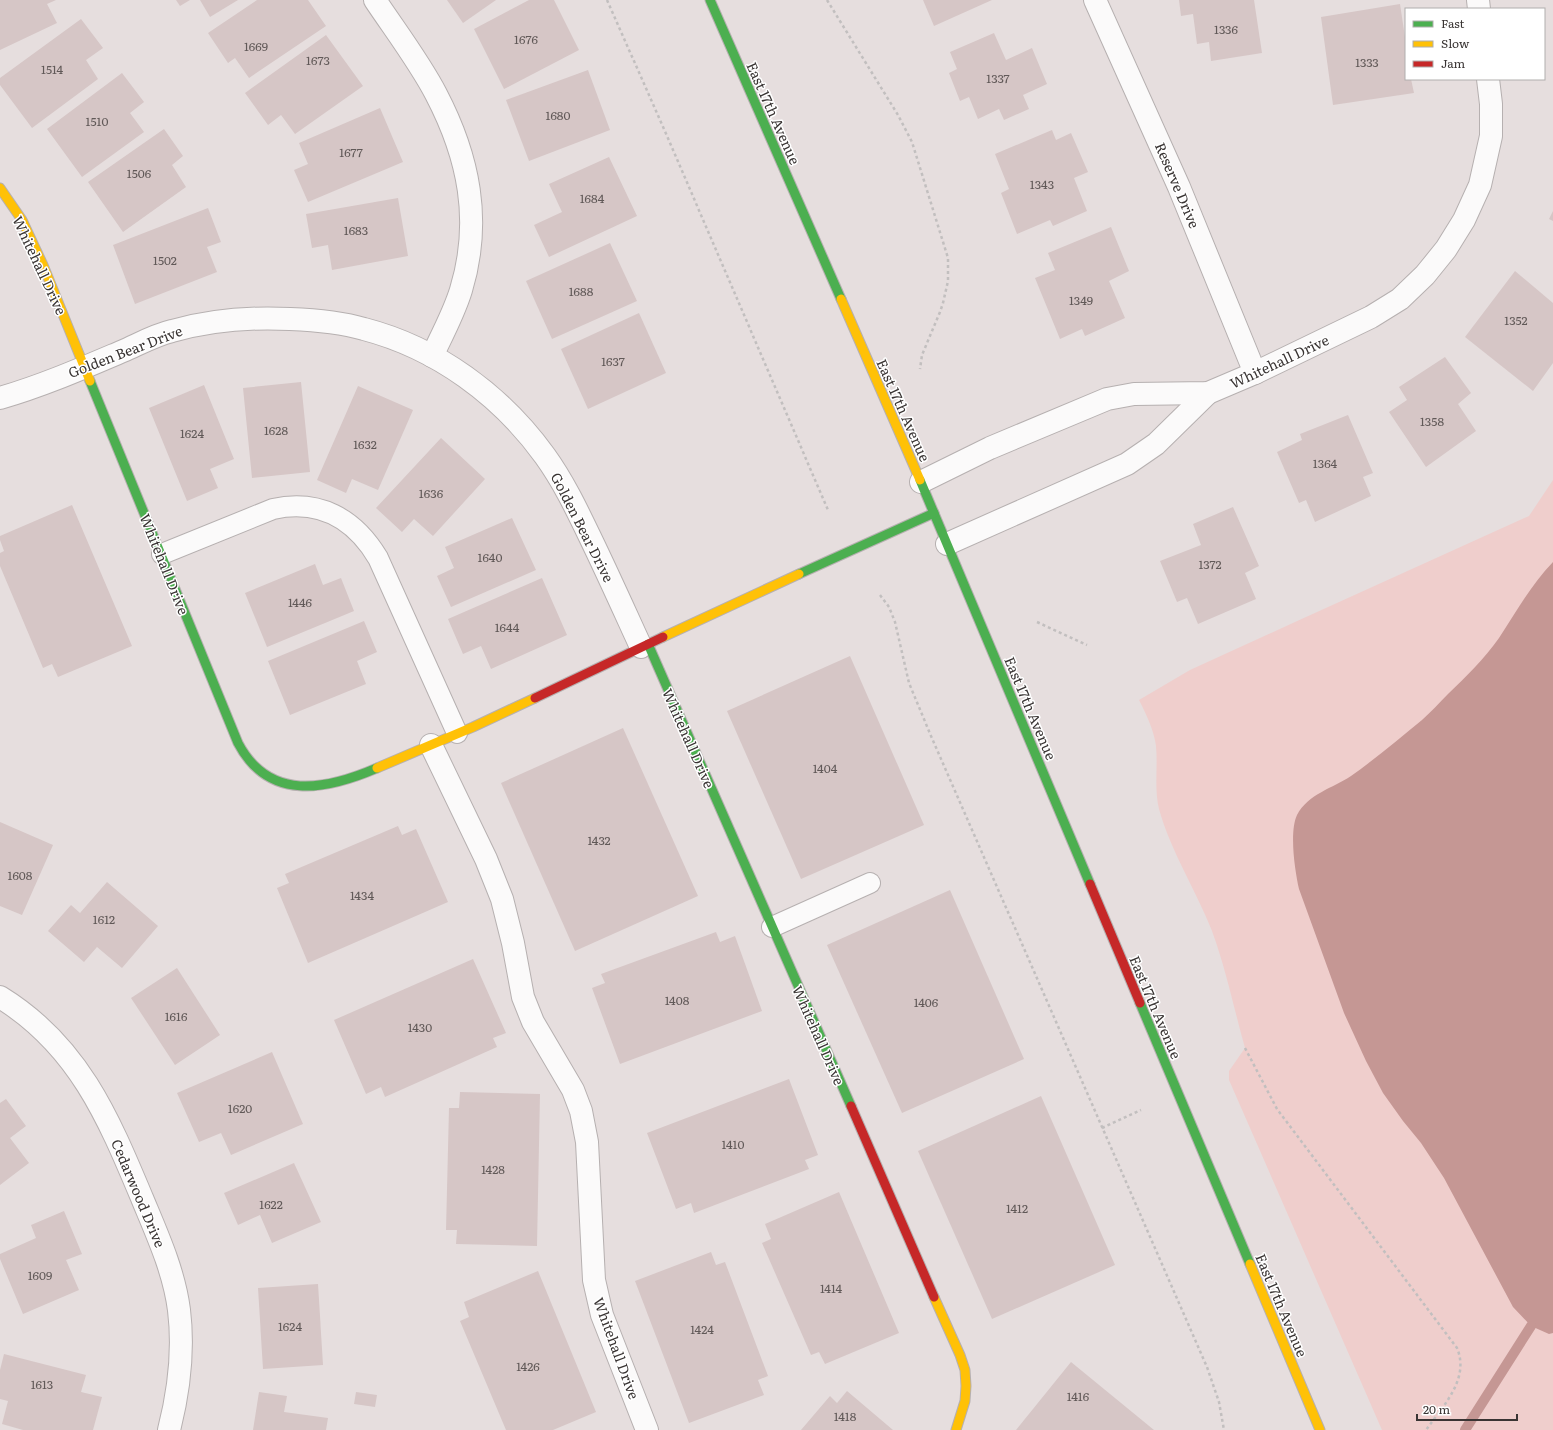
<svg xmlns="http://www.w3.org/2000/svg" width="1553" height="1430" font-family="Literata,serif">
	<rect width="100%" height="100%" fill="#e6dede"/>
	<path fill="#efcecc" d="M1553,480V1430H1382L1229,1080V1071L1245,1048C1234,1009 1226,969 1212,931C1196,890 1171,852 1159,809C1154,788 1158,767 1156,746C1154,730 1146,714 1139,700L1190,670L1295,622L1529,516Z"/>
	<path fill="#c59794" d="M1553,562V1333L1549,1334L1531,1326L1513,1307L1444,1178L1421,1143L1403,1121L1383,1093L1366,1061L1344,1013L1299,889C1295,871 1289,832 1297,815C1308,794 1333,788 1351,776C1375,759 1399,739 1422,720C1431,712 1439,703 1448,694C1466,677 1484,659 1499,638C1516,612 1531,585 1553,562Z"/>
	<g fill="none" stroke-linecap="round" stroke-linejoin="round">
		<polyline stroke="#c59794" stroke-width="10" points="1465,1430 1531,1326"/>
	</g>
	<g fill="#d6c6c6">
		<polygon points="0,0 56,0 47,4 57,23 0,50"/>
		<polygon points="176,0 190,0 180,6"/>
		<polygon points="200,0 238,0 210,17"/>
		<polygon points="257,0 308,0 326,26 249,78 235,58 228,63 208,33"/>
		<polygon points="447,0 496,0 463,23"/>
		<polygon points="529,0 554,0 579,50 504,89 474,29"/>
		<polygon points="923,0 992,0 934,26"/>
		<polygon points="1179,0 1254,0 1262,53 1211,61 1209,42 1197,44 1193,14 1181,16"/>
		<polygon points="1400,4 1406,44 1406,79 1411,79 1414,93 1333,105 1321,17"/>
		<polygon points="81,19 103,48 86,60 98,79 32,128 0,85 0,78"/>
		<polygon points="994,33 1006,60 1032,48 1047,84 1023,95 1029,109 1004,120 999,109 978,119 969,97 960,101 949,73 957,69 950,52"/>
		<polygon points="326,35 363,86 295,134 281,115 268,125 245,93"/>
		<polygon points="588,70 610,130 529,161 506,100"/>
		<polygon points="122,73 144,102 130,113 144,132 82,177 47,129"/>
		<polygon points="380,108 403,162 308,202 294,170 308,164 299,143"/>
		<polygon points="164,129 183,156 172,165 186,187 123,232 88,182"/>
		<polygon points="1052,130 1056,140 1071,133 1088,172 1074,178 1087,211 1053,226 1050,220 1017,234 1001,193 1009,189 995,154"/>
		<polygon points="609,157 637,216 549,257 534,225 562,212 549,184"/>
		<polygon points="398,198 408,256 332,270 328,245 312,248 306,214"/>
		<polygon points="208,208 221,242 207,247 217,272 135,304 113,245"/>
		<polygon points="1553,211 1553,221 1549,219"/>
		<polygon points="1111,227 1129,271 1109,281 1125,318 1085,336 1082,329 1060,339 1035,278 1055,270 1048,253"/>
		<polygon points="610,243 637,301 552,339 526,281"/>
		<polygon points="1515,271 1553,303 1553,363 1533,391 1465,337"/>
		<polygon points="639,313 666,373 588,409 561,349"/>
		<polygon points="1445,357 1471,393 1458,404 1476,431 1426,467 1389,412 1407,400 1399,387"/>
		<polygon points="301,382 310,472 252,478 243,388"/>
		<polygon points="204,385 234,459 210,469 218,488 187,501 149,408"/>
		<polygon points="358,386 413,410 378,490 352,479 346,493 317,480"/>
		<polygon points="1348,415 1373,473 1363,477 1371,496 1315,522 1306,500 1299,503 1277,452 1302,440 1300,434"/>
		<polygon points="441,438 485,479 433,536 414,519 402,532 376,508"/>
		<polygon points="72,505 132,646 58,677 52,664 43,668 0,566 0,553 4,551 0,540 0,536"/>
		<polygon points="1233,507 1259,566 1245,573 1256,599 1198,624 1187,598 1177,602 1160,561 1201,545 1193,524"/>
		<polygon points="512,518 536,570 451,607 437,576 454,568 445,547"/>
		<polygon points="315,564 323,585 341,578 354,611 267,647 245,593"/>
		<polygon points="542,578 567,635 491,669 481,646 463,654 448,619"/>
		<polygon points="364,621 377,652 357,661 366,684 290,715 268,661"/>
		<polygon points="850,656 924,825 801,879 727,711"/>
		<polygon points="623,728 698,896 575,951 501,783"/>
		<polygon points="0,822 53,845 22,915 0,906"/>
		<polygon points="398,826 402,835 416,829 448,902 308,963 277,888 289,883 285,874"/>
		<polygon points="107,882 158,926 122,968 97,947 84,962 48,931 71,905 80,913"/>
		<polygon points="950,890 1024,1059 902,1113 827,945"/>
		<polygon points="716,932 720,942 735,936 762,1011 620,1064 592,988 605,983 601,974"/>
		<polygon points="473,959 506,1033 493,1038 497,1047 385,1097 381,1087 366,1094 334,1020"/>
		<polygon points="177,968 220,1035 175,1065 131,998"/>
		<polygon points="272,1052 303,1124 231,1155 221,1133 199,1142 177,1093"/>
		<polygon points="789,1079 818,1155 805,1160 809,1169 694,1213 691,1203 676,1209 647,1133"/>
		<polygon points="460,1092 540,1094 537,1246 456,1244 457,1230 446,1230 449,1108 459,1108"/>
		<polygon points="1041,1096 1115,1265 992,1319 918,1151"/>
		<polygon points="6,1099 26,1126 10,1138 29,1163 0,1185 0,1103"/>
		<polygon points="294,1163 321,1222 272,1243 260,1215 238,1225 224,1193"/>
		<polygon points="839,1192 899,1333 825,1364 819,1352 811,1355 762,1243 771,1239 765,1224"/>
		<polygon points="64,1211 82,1254 66,1260 79,1290 23,1314 0,1259 0,1254 36,1238 31,1225"/>
		<polygon points="711,1252 716,1265 725,1262 768,1376 758,1380 764,1395 689,1423 635,1281"/>
		<polygon points="538,1271 596,1412 553,1430 506,1430 460,1321 469,1317 464,1302"/>
		<polygon points="318,1284 323,1365 263,1369 258,1288"/>
		<polygon points="4,1354 86,1375 81,1392 102,1397 93,1430 23,1430 2,1424 8,1401 0,1399 0,1370"/>
		<polygon points="1071,1362 1154,1430 1016,1430"/>
		<polygon points="847,1391 893,1430 801,1430 830,1396 837,1403"/>
		<polygon points="259,1392 287,1396 284,1412 328,1418 326,1430 253,1430"/>
		<polygon points="356,1392 377,1395 375,1407 354,1404"/>
	</g>
	<g fill="none" stroke-linecap="round" stroke-linejoin="round">
		<g stroke="#b6b0b0" stroke-width="22">
			<g id="lane">
				<path d="M162,554L273,509C319,499 354,518 378,558L457,733"/>
				<polyline points="772,927 870,883"/>
			</g>
		</g>
		<g stroke="#b6b0b0" stroke-width="24">
			<g id="street">
				<path d="M375,0C395,30 420,63 436,94C469,157 482,221 461,290C454,313 442,335 432,356"/>
				<polyline points="1095,0 1179,187 1255,373"/>
				<polyline points="1478,0 1479,9"/>
				<path d="M0,398C42,386 83,368 123,351C139,344 155,335 172,331C211,320 251,317 290,319C315,320 340,322 364,329C437,348 501,395 545,456C563,481 576,508 589,535C607,572 624,610 641,647"/>
				<polyline points="921,482 990,448 1107,399 1134,394 1208,393 1255,373 1371,317 1400,299 1425,275 1446,249 1464,220 1480,185 1491,136 1491,104 1488,79"/>
				<polyline points="947,544 1127,464 1156,444 1208,393"/>
				<polyline points="431,745 486,859 502,899 513,943 523,997 533,1022 573,1090 581,1111 587,1142 594,1280 602,1315 647,1430"/>
				<path d="M0,997C78,1045 108,1117 142,1198C157,1234 174,1271 179,1310C184,1351 179,1391 169,1430"/>
			</g>
		</g>
		<g stroke="#b6b0b0" stroke-width="11">
			<g id="fast">
				<polyline points="710,0 841,299"/>
				<path d="M90,381L238,743C269,802 326,790 377,768"/>
				<polyline points="920,480 1090,884"/>
				<polyline points="799,574 934,513"/>
				<polyline points="648,644 851,1106"/>
				<polyline points="1140,1003 1250,1264"/>
			</g>
		</g>
		<g stroke="#b6b0b0" stroke-width="11">
			<g id="slow">
				<polyline points="0,188 22,220 43,265 90,381"/>
				<polyline points="841,299 920,480"/>
				<polyline points="663,637 799,574"/>
				<polyline points="377,768 473,727 535,698"/>
				<polyline points="1250,1264 1320,1430"/>
				<polyline points="934,1297 960,1355 965,1370 966,1386 965,1401 956,1430"/>
			</g>
		</g>
		<g stroke="#b6b0b0" stroke-width="11">
			<g id="jam">
				<polyline points="535,698 663,637"/>
				<polyline points="1090,884 1140,1003"/>
				<polyline points="851,1106 934,1297"/>
			</g>
		</g>
		<g stroke="#c2bfbf" stroke-width="2.5" stroke-dasharray="3 3" stroke-linecap="butt">
			<polyline points="607,0 664,129 828,510"/>
			<polyline points="827,0 898,115 912,142 948,258 948,281 943,303 940,312 922,355 920,369"/>
			<polyline points="880,595 889,607 895,622 909,683 931,736 1207,1367 1219,1402 1224,1430"/>
			<polyline points="1037,622 1087,645"/>
			<path d="M1245,1048L1277,1109L1457,1348C1470,1379 1443,1406 1426,1430"/>
			<polyline points="1102,1128 1141,1110"/>
		</g>
		<use href="#lane" stroke="#fbfafa" stroke-width="20"/>
		<use href="#street" stroke="#fbfafa" stroke-width="22"/>
		<use href="#fast" stroke="#4caf50" stroke-width="9"/>
		<use href="#slow" stroke="#ffc107" stroke-width="9"/>
		<use href="#jam" stroke="#c62828" stroke-width="9"/>
	</g>
	<g text-anchor="middle" dominant-baseline="central" stroke-width="3" stroke-linejoin="round" paint-order="stroke">
		<g font-size="12" fill="#615958">
			<text x="1226" y="29">1336</text>
			<text x="526" y="39">1676</text>
			<text x="256" y="46">1669</text>
			<text x="318" y="60">1673</text>
			<text x="1367" y="62">1333</text>
			<text x="52" y="69">1514</text>
			<text x="998" y="78">1337</text>
			<text x="558" y="115">1680</text>
			<text x="97" y="121">1510</text>
			<text x="351" y="152">1677</text>
			<text x="139" y="173">1506</text>
			<text x="1042" y="184">1343</text>
			<text x="592" y="198">1684</text>
			<text x="356" y="230">1683</text>
			<text x="165" y="260">1502</text>
			<text x="581" y="291">1688</text>
			<text x="1081" y="300">1349</text>
			<text x="1516" y="320">1352</text>
			<text x="613" y="361">1637</text>
			<text x="1432" y="421">1358</text>
			<text x="276" y="430">1628</text>
			<text x="192" y="433">1624</text>
			<text x="365" y="444">1632</text>
			<text x="1325" y="463">1364</text>
			<text x="431" y="493">1636</text>
			<text x="490" y="557">1640</text>
			<text x="1210" y="564">1372</text>
			<text x="300" y="602">1446</text>
			<text x="507" y="627">1644</text>
			<text x="825" y="768">1404</text>
			<text x="599" y="840">1432</text>
			<text x="20" y="875">1608</text>
			<text x="362" y="895">1434</text>
			<text x="104" y="919">1612</text>
			<text x="677" y="1000">1408</text>
			<text x="926" y="1002">1406</text>
			<text x="176" y="1016">1616</text>
			<text x="420" y="1027">1430</text>
			<text x="240" y="1108">1620</text>
			<text x="733" y="1144">1410</text>
			<text x="493" y="1169">1428</text>
			<text x="271" y="1204">1622</text>
			<text x="1017" y="1208">1412</text>
			<text x="40" y="1275">1609</text>
			<text x="831" y="1288">1414</text>
			<text x="290" y="1326">1624</text>
			<text x="702" y="1329">1424</text>
			<text x="528" y="1366">1426</text>
			<text x="42" y="1384">1613</text>
			<text x="1078" y="1396">1416</text>
			<text x="845" y="1416">1418</text>
		</g>
		<g font-size="14" fill="#393433" stroke="#fff">
			<text transform="translate(774 113) rotate(66)">East 17th Avenue</text>
			<text transform="translate(1178 185) rotate(67)">Reserve Drive</text>
			<text transform="translate(40 265) rotate(65)">Whitehall Drive</text>
			<text transform="translate(125 351) rotate(-21)">Golden Bear Drive</text>
			<text transform="translate(1279 361) rotate(-25)">Whitehall Drive</text>
			<text transform="translate(904 410) rotate(66)">East 17th Avenue</text>
			<text transform="translate(583 527) rotate(63)">Golden Bear Drive</text>
			<text transform="translate(165 564) rotate(68)">Whitehall Drive</text>
			<text transform="translate(1031 708) rotate(67)">East 17th Avenue</text>
			<text transform="translate(689 738) rotate(66)">Whitehall Drive</text>
			<text transform="translate(1156 1007) rotate(67)">East 17th Avenue</text>
			<text transform="translate(819 1035) rotate(66)">Whitehall Drive</text>
			<text transform="translate(139 1193) rotate(67)">Cedarwood Drive</text>
			<text transform="translate(1282 1305) rotate(67)">East 17th Avenue</text>
			<text transform="translate(617 1348) rotate(70)">Whitehall Drive</text>
		</g>
	</g>
	<rect x="1405" y="8" width="140" height="72" fill="#ffffff" stroke="#b0aead"/>
	<rect x="1413" y="21" width="20" height="6" fill="#4caf50" stroke="#b0aead"/>
	<text x="1441" y="28" font-size="12" fill="#393433">Fast</text>
	<rect x="1413" y="41" width="20" height="6" fill="#ffc107" stroke="#b0aead"/>
	<text x="1441" y="48" font-size="12" fill="#393433">Slow</text>
	<rect x="1413" y="61" width="20" height="6" fill="#c62828" stroke="#b0aead"/>
	<text x="1441" y="68" font-size="12" fill="#393433">Jam</text>
	<path d="M1417 1414v6h100v-6" fill="none" stroke="#393433" stroke-width="2"/>
	<text x="1423" y="1414" font-size="12" fill="#393433" stroke="#ffffff" stroke-width="3" paint-order="stroke">20 m</text>
</svg>
